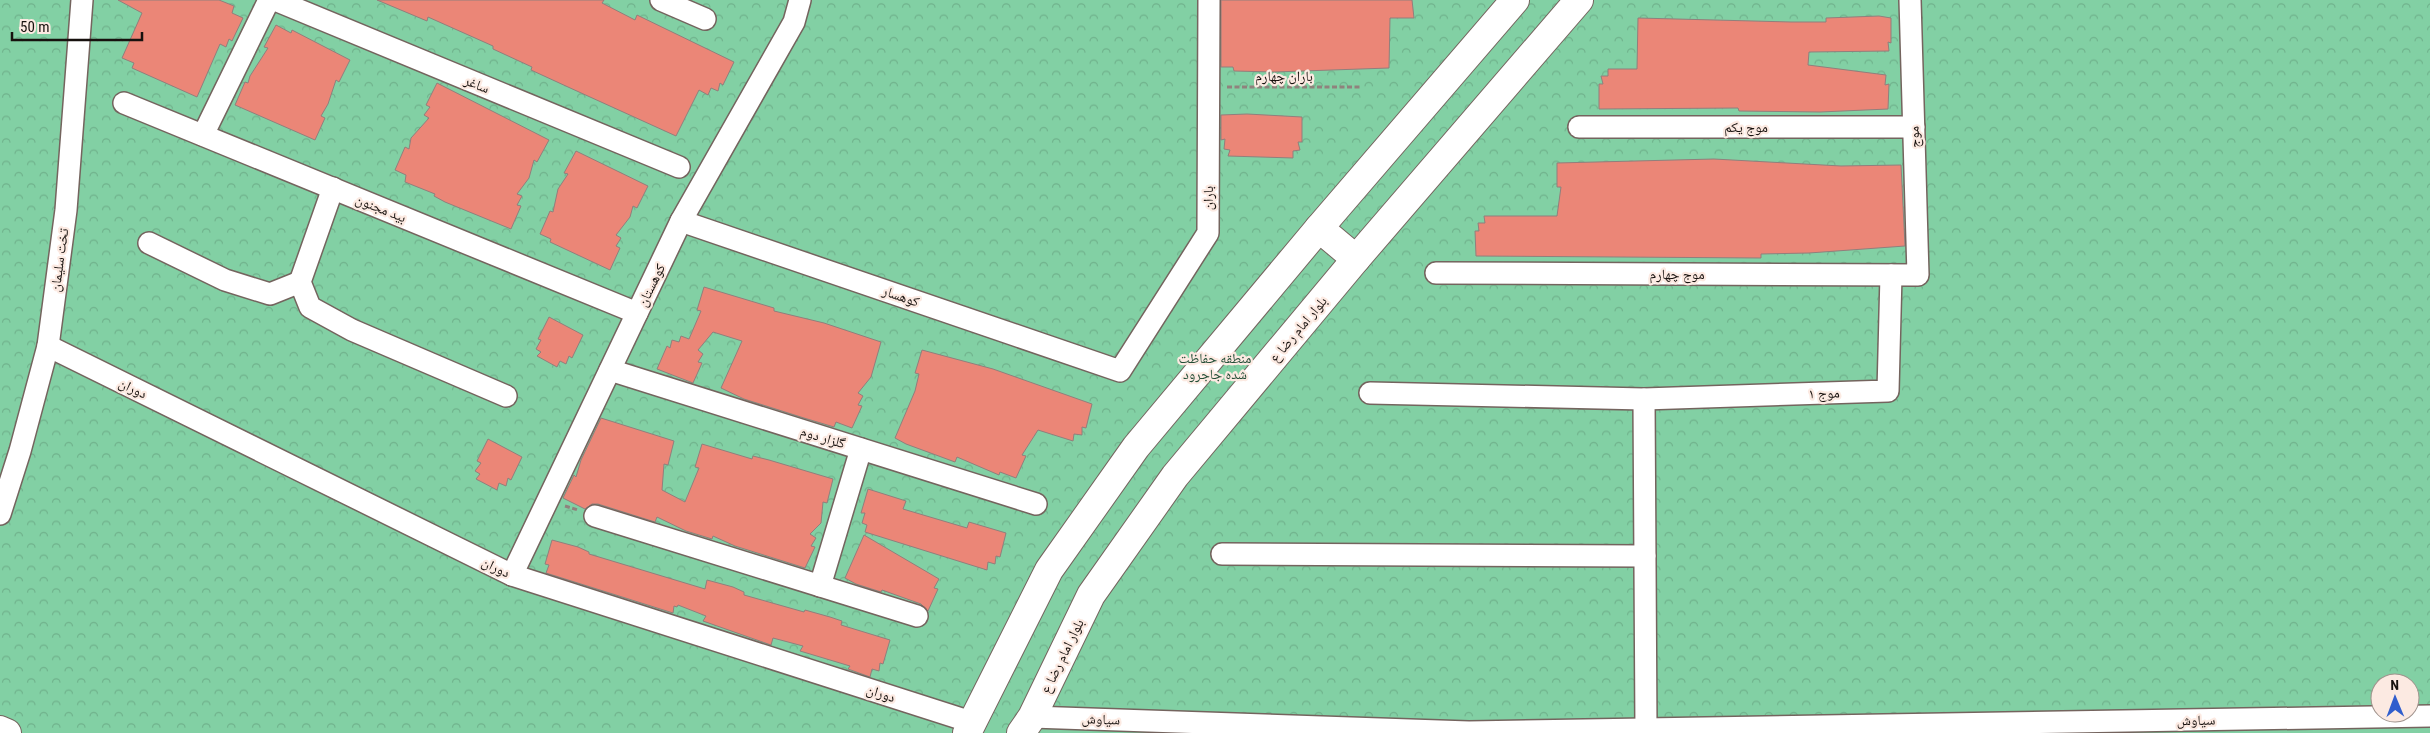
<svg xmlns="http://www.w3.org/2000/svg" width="2430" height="733" font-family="'Roboto Condensed','Noto Naskh Arabic',sans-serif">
	<defs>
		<pattern id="park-crowns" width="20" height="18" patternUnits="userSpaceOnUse" patternTransform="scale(1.25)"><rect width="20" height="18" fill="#82d0a4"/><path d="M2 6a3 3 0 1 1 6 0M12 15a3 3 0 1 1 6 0" fill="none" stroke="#70b28c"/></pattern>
	</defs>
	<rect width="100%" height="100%" fill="#efddd5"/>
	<path fill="url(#park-crowns)" fill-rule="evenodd" d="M0,0H2430V733H0ZM2380,683H2410V713H2380Z"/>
	<g fill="#eb8677" stroke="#917f7c">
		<polygon points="118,0 219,0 234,6 232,13 243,18 232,41 229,39 226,47 220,44 197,97 132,68 134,63 122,58 142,13"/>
		<polygon points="377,0 604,0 602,3 635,20 637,15 734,62 723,85 720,83 718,91 711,88 708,95 699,90 676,136 568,87 531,70 532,67 493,49 493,46 428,17 427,21"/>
		<polygon points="1221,0 1412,0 1414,18 1390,18 1389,68 1274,72 1234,71 1233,67 1221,67"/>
		<polygon points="1879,16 1891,18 1891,43 1888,42 1889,51 1809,52 1808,65 1886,75 1885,85 1889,84 1888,109 1820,112 1739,111 1738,108 1599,109 1599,84 1603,84 1601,76 1608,76 1608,69 1637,69 1638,18 1791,22 1826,22 1826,18"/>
		<polygon points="276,25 291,33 292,30 350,60 339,82 336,80 328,104 321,116 325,118 315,140 235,105 245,82 248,83 250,76 268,48 264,47"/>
		<polygon points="437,83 549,140 537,162 534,160 529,178 517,194 522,196 517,205 521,206 511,229 445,202 434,196 435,194 405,182 406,175 395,170 405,147 409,149 411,138 429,118 424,115 430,107 426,105"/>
		<polygon points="1247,114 1302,117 1302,142 1298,142 1300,150 1293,151 1293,158 1228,156 1230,150 1224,149 1225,139 1221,140 1221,115"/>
		<polygon points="576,151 648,186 637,208 633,206 630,217 616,235 621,238 616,246 620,248 610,270 550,242 551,239 540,234 550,211 553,212 558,189 568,174 564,173"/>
		<polygon points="1714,159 1841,166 1901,165 1905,246 1809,253 1761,254 1761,258 1476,256 1475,231 1479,231 1478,223 1485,223 1484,216 1557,216 1561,187 1557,187 1557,163"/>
		<polygon points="704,287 774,308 774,311 824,323 881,342 871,377 858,393 863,396 858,405 862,406 852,428 836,422 834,427 804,418 744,399 721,388 742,341 713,332 698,350 703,354 698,362 702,363 693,383 657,369 667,346 670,348 672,340 679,342 681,336 689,339 701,311 697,310"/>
		<polygon points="549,317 583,335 572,358 569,356 566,364 560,361 557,367 537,356 541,352 536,349 541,340 538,339"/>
		<polygon points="922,350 993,369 1092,404 1086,428 1082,427 1082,435 1074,434 1073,441 1038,430 1022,455 1026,456 1016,478 1000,472 999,475 957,457 955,462 906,444 895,438 915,391 919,374 915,373"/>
		<polygon points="601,418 674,441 668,465 664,464 662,490 685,502 699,468 695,467 702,444 752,459 753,456 769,460 833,479 827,503 823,502 821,523 810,534 816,538 811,546 815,547 805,568 735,546 713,536 712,539 686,531 657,517 655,522 598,504 592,504 585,509 563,498 574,475 576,477 581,460"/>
		<polygon points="488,439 522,457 511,480 508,478 506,486 499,483 497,490 476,479 480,474 475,471 481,463 477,461"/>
		<polygon points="868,489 906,501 903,509 967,528 969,522 1006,533 1000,557 996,556 995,564 988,562 987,570 865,532 867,525 862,523 865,513 861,513"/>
		<polygon points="864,535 939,579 934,588 938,589 928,611 921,604 882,590 881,592 856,584 845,578"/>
		<polygon points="552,540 578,547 589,552 589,554 705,589 707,580 733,587 744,592 744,595 804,612 805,610 830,617 842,621 841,625 890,640 883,664 880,663 879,671 872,669 870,677 848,669 850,666 800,651 803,646 773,638 771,645 703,621 706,616 678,605 677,607 674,606 673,613 546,573 549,565 545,564"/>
	</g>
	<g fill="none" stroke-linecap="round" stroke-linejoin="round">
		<g stroke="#74645e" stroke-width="24">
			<g id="minor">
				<polyline points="275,0 679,167"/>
				<polyline points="661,0 705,19"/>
				<polyline points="124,103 637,313"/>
				<polyline points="1579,127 1914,127"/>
				<polyline points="203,135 269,0"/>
				<polyline points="333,188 300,282 310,307 352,330 506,396"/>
				<polyline points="681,221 1120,371 1208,233 1209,0"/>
				<polyline points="149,243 225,280 270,294 300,282"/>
				<polyline points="1436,273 1918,275 1910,0"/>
				<polyline points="48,346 512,575 971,722"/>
				<polyline points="610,370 1036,504"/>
				<polyline points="1370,393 1644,399 1888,391 1891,275"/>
				<polyline points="1644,399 1646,729"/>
				<polyline points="0,514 20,451 48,346 66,210 82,0"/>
				<polyline points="595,516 917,616"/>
				<polyline points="1222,554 1645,556"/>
				<polyline points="512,575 681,221 794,22 800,0"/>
				<polyline points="820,586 861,449"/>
				<polyline points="1032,717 1469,732 2430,716"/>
			</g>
		</g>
		<g stroke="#74645e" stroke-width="30">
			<g id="major">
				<polyline points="1319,228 1356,259"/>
				<polyline points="0,730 7,733"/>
				<polyline points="967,733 1049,570 1136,447 1319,228 1515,0"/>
				<polyline points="1021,733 1032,717 1091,595 1175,476 1356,259 1579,0"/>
			</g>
		</g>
		<g stroke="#8f827d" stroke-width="3" stroke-dasharray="5 2.5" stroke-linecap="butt">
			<polyline points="1227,87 1360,87"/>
			<polyline points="565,506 578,510"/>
		</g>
		<use href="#minor" stroke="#fff" stroke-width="21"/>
		<use href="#major" stroke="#fff" stroke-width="28"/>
	</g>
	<g text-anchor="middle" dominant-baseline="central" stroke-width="4.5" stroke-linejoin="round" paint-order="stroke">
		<g font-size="14" fill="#17110e" stroke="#fceae2">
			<text x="1284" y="76">باران چهارم</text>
			<text transform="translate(477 84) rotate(22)">ساغر</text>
			<text x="1746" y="127">موج یکم</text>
			<text transform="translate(1914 137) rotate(-92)">موج</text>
			<text transform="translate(1208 198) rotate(-90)">باران</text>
			<text transform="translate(381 208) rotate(22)">بید مجنون</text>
			<text transform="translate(59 260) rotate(-82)">تخت سلیمان</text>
			<text x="1677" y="274">موج چهارم</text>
			<text transform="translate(651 285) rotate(-64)">کوهستان</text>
			<text transform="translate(901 296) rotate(19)">کوهسار</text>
			<text transform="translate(1298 329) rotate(-50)">بلوار امام رضا ع</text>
			<text transform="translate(133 388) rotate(26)">دوران</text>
			<text transform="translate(1824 393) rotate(-2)">موج ۱</text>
			<text transform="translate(823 437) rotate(17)">گلزار دوم</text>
			<text transform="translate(496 567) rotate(26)">دوران</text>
			<text transform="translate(1062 656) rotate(-64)">بلوار امام رضا ع</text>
			<text transform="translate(881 693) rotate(18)">دوران</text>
			<text transform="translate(1101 719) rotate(2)">سیاوش</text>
			<text transform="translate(2196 720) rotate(-1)">سیاوش</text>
		</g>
		<g font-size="14" fill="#234e37" stroke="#fceae2">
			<text x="1215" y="358">منطقه حفاظت<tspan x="1215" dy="16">شده جاجرود</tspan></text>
		</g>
	</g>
	<g transform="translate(2395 698) rotate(359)"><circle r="24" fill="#fceae2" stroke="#a0938d"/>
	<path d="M0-4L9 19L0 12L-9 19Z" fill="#315ecd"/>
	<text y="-8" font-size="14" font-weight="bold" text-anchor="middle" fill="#17110e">N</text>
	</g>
	<path d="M12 32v8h130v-8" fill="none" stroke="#17110e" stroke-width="2.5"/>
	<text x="20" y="32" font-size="15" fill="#17110e" stroke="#fceae2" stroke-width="4" paint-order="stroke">50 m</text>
</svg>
